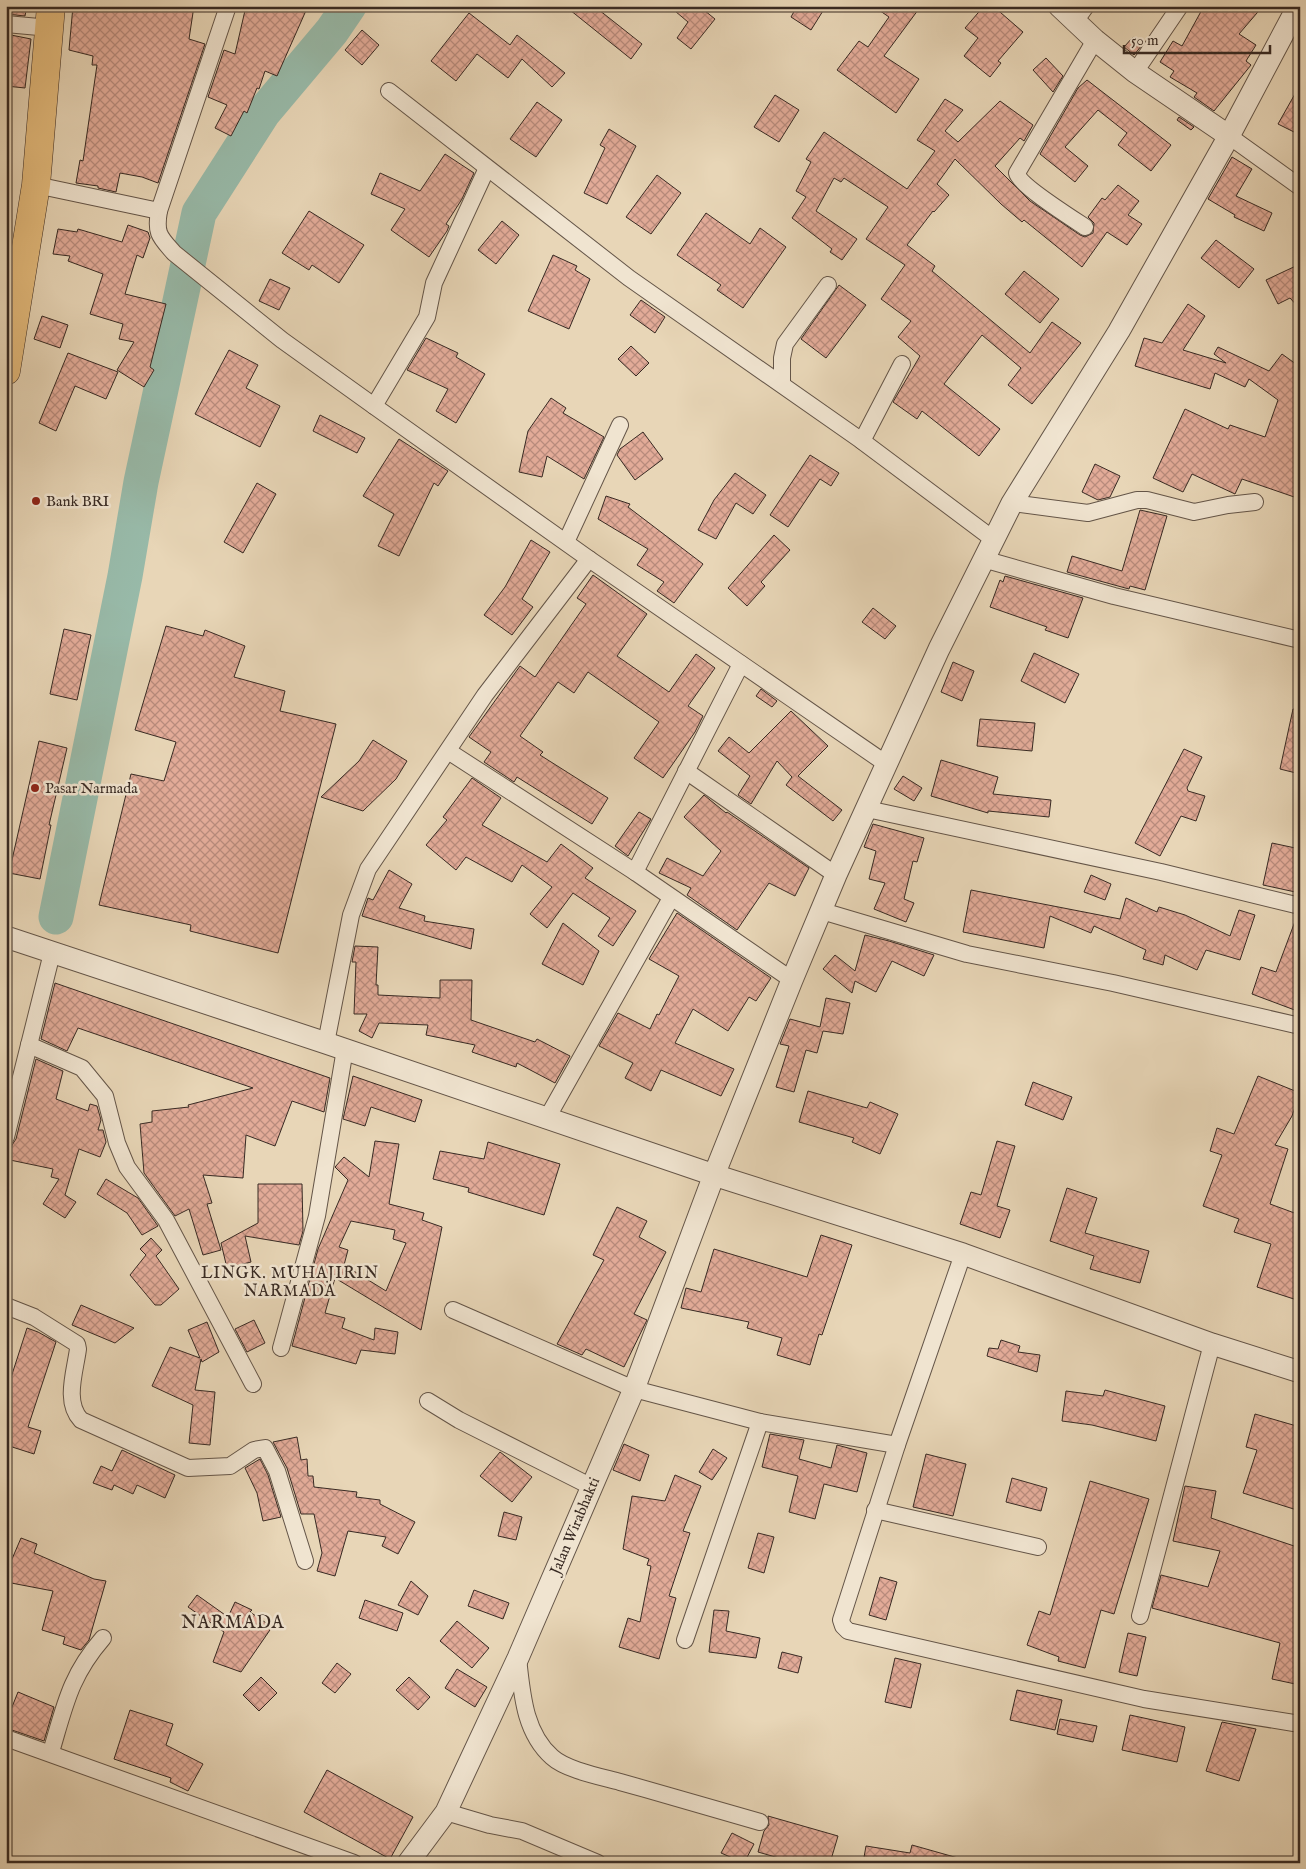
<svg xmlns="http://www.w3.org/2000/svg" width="1306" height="1869" font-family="'IM FELL English',serif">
	<defs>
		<pattern id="building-cross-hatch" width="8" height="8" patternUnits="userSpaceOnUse" patternTransform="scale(1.25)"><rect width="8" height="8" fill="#e2ab98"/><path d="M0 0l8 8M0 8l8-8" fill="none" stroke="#b88b7c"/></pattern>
	</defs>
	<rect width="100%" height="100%" fill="#e8d6b7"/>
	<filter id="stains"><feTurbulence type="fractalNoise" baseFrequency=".004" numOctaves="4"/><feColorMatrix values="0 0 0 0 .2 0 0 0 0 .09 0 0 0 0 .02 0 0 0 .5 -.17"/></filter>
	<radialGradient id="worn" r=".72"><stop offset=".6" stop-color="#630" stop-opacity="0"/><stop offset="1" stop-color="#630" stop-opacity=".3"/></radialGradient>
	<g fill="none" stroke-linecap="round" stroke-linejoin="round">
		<polyline stroke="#98baa9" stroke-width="35" points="56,917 125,576 141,482 199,213 263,113 332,31 349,6"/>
	</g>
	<g fill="url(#building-cross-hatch)" stroke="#382a23" fill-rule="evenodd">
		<polygon points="6,6 27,6 25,16 6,14"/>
		<polygon points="73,6 194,6 189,39 205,44 158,183 142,177 120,173 116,192 98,188 98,186 76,183 80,160 83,161 97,65 92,65 93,56 69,50"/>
		<polygon points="246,6 308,6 277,76 265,71 259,89 257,88 247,113 244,111 231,136 215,128 227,105 208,97 224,50 235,54"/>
		<polygon points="565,6 594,6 642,44 631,59"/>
		<polygon points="669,6 699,6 715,19 691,49 677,38 688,22"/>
		<polygon points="797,6 826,6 811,30 791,17"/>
		<polygon points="873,6 921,6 884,56 919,79 896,113 837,70 859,41 868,47 889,17"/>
		<polygon points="984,6 993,6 1023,32 998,61 1001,63 990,77 964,56 978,38 965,28"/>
		<polygon points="1204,6 1263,6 1239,34 1256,45 1246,61 1251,65 1214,111 1194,97 1197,93 1170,77 1174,71 1160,62 1173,41 1182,46"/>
		<polygon points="469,13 510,45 517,35 565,73 552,87 522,59 508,78 477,54 456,81 431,61"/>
		<polygon points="362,30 379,45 362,65 345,50"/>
		<polygon points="6,34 31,39 25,88 6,86"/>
		<polygon points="1133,37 1142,45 1134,55 1124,47"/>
		<polygon points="1046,58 1063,76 1053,92 1033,70"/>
		<polygon points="1087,80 1171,145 1151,171 1118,145 1127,133 1098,110 1065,147 1088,166 1075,182 1040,154 1078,88"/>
		<polygon points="1300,85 1300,135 1278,124"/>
		<polygon points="775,95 799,110 779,142 754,127"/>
		<polygon points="945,99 963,110 945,131 958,142 1000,101 1033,125 1024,141 1020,138 995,166 1030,201 1080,235 1085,237 1093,233 1094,223 1088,217 1102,198 1105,200 1118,185 1139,201 1128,215 1142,224 1127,245 1107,232 1082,267 1024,220 1022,222 1001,204 955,159 937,184 949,195 934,212 933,211 907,245 935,266 932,271 1030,353 1052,322 1081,343 1032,404 1008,385 1021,368 982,335 944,384 1000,429 979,456 922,411 917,419 893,402 920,356 898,337 911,321 881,299 905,265 866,239 888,207 844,178 841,182 834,178 816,211 857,239 842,260 830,252 832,249 792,218 806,197 796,191 811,162 806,159 824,132 907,189 935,151 917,140"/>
		<polygon points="537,102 562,120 536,157 510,139"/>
		<polygon points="1179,117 1194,127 1191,130 1177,120"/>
		<polygon points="609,129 636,146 607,204 584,193 605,148 600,145"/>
		<polygon points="445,154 474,173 462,199 446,224 449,226 447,231 429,257 391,230 405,209 371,194 380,173 420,191"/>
		<polygon points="1232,157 1252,169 1236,196 1272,213 1264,231 1234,217 1235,215 1208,199"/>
		<polygon points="657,175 681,193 651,234 626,217"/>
		<polygon points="309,211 364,245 339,283 312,265 309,270 282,253"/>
		<polygon points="706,213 750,244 760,228 786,247 743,308 717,290 721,285 677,255"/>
		<polygon points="502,221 519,235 496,264 478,250"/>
		<polygon points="128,225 148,232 150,238 143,258 137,255 125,294 166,304 150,367 154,370 144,387 117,370 134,342 119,339 123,324 90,314 103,274 68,261 70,256 53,254 58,229 77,232 78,229 122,242"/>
		<polygon points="1216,240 1254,269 1239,288 1201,258"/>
		<polygon points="553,255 577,266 575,270 590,279 569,329 528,311"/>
		<polygon points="1300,264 1300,309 1290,298 1278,304 1266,280"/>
		<polygon points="1024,271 1059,299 1040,323 1005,294"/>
		<polygon points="270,279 290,288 279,310 259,301"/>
		<polygon points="839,285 866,305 826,358 801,339"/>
		<polygon points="641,300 665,317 655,333 630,315"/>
		<polygon points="1188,304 1205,316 1183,350 1226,363 1214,354 1218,347 1269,371 1282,354 1300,367 1300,499 1242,479 1235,494 1192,474 1183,492 1153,478 1185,409 1228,429 1230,425 1265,437 1278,400 1249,379 1245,387 1215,373 1210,389 1135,366 1144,338 1162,343"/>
		<polygon points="42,316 68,325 60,348 34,339"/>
		<polygon points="426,338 458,353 456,357 485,374 456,423 436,411 448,389 407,370"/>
		<polygon points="631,346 649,363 636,376 618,359"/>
		<polygon points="229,350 258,365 246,388 280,406 260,447 195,414"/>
		<polygon points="68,353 118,372 106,399 75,386 56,431 39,423"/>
		<polygon points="551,398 566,408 563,413 604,437 584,479 547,456 542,477 519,472 528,431"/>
		<polygon points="320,415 365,438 357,453 313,431"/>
		<polygon points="643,432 663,459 635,480 617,455 620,449"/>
		<polygon points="399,439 448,471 438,486 434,483 399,556 378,546 394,514 363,496"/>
		<polygon points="810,455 839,473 831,486 820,479 788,527 770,515"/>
		<polygon points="1095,464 1120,476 1110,497 1098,500 1082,492"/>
		<polygon points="735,473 766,495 753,514 736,503 716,539 698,530 714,500"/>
		<polygon points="257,483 276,494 243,553 224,542"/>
		<polygon points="606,496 630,504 628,507 703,564 674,603 657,591 664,582 637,565 648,549 598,519"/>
		<polygon points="1140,510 1167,516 1145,590 1130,586 1129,589 1067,572 1072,556 1122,571"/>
		<polygon points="774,535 790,550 761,582 765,586 747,606 728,588"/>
		<polygon points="531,540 550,552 522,599 533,607 512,635 484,615 505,587"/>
		<polygon points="593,575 647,614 617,656 669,692 696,654 715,668 688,706 703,716 695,732 663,778 634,758 659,722 588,672 574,693 558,682 520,736 543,752 540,755 608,798 592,824 517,777 514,782 484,762 491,752 469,737 520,666 535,677 586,604 577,598"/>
		<polygon points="1005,576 1083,598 1068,638 1045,630 1047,627 990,607 1000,580 1003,582"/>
		<polygon points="873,608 896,626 885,639 862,622"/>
		<polygon points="166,626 203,636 205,630 245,646 234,677 285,691 280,711 336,724 278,953 190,931 191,925 99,905 131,774 164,781 176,742 135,730"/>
		<polygon points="64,629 91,635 77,700 50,694"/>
		<polygon points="1034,653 1079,674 1065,703 1021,681"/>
		<polygon points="953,662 974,671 962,701 941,692"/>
		<polygon points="761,689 777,701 772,707 756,696"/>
		<polygon points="1293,709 1300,710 1300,774 1280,769"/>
		<polygon points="791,711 828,746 798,776 842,810 833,821 786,785 792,777 777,761 751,804 738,795 750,776 718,751 729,737 749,753"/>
		<polygon points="980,719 1035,723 1032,751 977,746"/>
		<polygon points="373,740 407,761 396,779 363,811 321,797 359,761"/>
		<polygon points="39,741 67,748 49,825 51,825 40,879 9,873"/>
		<polygon points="1184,749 1202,757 1187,788 1188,791 1205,796 1196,821 1181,816 1160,856 1135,843"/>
		<polygon points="941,760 998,777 993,794 1051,800 1049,817 988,811 988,813 931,796"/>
		<polygon points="903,776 922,788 914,801 894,789"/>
		<polygon points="472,778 501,798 482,825 547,862 561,844 593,868 585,878 636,911 613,946 598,936 610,918 573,893 547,928 530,914 552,887 522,865 512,882 466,857 456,870 426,845 447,820 443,817"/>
		<polygon points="704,795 726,813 727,812 809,868 795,896 769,883 737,930 687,895 691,888 659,873 667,858 703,876 721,851 684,817"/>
		<polygon points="639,812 651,819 628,856 615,846"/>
		<polygon points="873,824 924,838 917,862 913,861 904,899 914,903 906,922 874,909 885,883 869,879 876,851 864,847"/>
		<polygon points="1272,843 1300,849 1300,893 1263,885"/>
		<polygon points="389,870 412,884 399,908 425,916 424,921 474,929 471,949 362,916 368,898 373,900"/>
		<polygon points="1091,875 1111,884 1105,900 1084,892"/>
		<polygon points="971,890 1120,919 1126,898 1157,912 1159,907 1185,915 1230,936 1239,910 1255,915 1240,960 1206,950 1197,970 1165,955 1163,965 1143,959 1146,950 1094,926 1091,933 1050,916 1044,948 963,932"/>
		<polygon points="677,913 771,978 756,1001 749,997 728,1031 693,1009 675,1043 734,1069 721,1096 661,1070 651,1091 625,1078 633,1063 599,1046 618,1013 650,1029 657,1014 659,1015 679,976 649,959"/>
		<polygon points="1297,916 1300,916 1300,1012 1252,994 1261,967 1276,972"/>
		<polygon points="563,923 599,951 583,985 542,964"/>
		<polygon points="865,935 889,941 934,955 924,976 892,961 876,992 855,981 852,993 823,969 835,955 855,971"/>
		<polygon points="355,946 378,947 376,985 378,985 378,995 440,998 440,980 472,980 471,1020 535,1042 537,1039 570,1056 555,1083 517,1063 516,1067 472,1052 475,1045 426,1035 428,1025 379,1023 372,1038 359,1031 367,1014 354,1014 356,962 352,962"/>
		<polygon points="55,983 330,1078 324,1112 292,1101 275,1146 246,1135 243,1178 203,1175 212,1203 207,1204 221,1250 203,1255 189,1209 175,1216 144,1173 140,1124 152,1122 152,1111 189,1107 188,1105 253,1088 78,1028 67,1051 41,1039"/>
		<polygon points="826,998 850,1003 843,1034 823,1031 817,1053 806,1050 794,1092 776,1087 789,1046 780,1044 790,1019 820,1027"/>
		<polygon points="36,1059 63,1071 56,1099 88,1111 90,1104 97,1106 101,1120 98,1130 103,1130 106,1142 100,1157 79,1149 65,1195 76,1202 65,1218 43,1204 59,1179 51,1177 53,1169 10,1160 12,1145 16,1139"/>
		<polygon points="353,1076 422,1100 415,1122 371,1107 365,1126 343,1119"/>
		<polygon points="1258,1076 1300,1093 1292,1116 1275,1145 1288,1149 1270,1204 1300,1215 1300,1301 1257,1287 1271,1244 1234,1232 1239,1219 1203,1206 1222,1155 1210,1151 1217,1128 1234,1134"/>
		<polygon points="1033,1082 1072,1097 1063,1120 1025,1105"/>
		<polygon points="808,1091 867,1108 870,1102 898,1114 880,1154 852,1142 854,1138 799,1122"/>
		<path d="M375,1141L399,1144L389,1204L424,1213L422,1220L442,1227L421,1330L335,1278L325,1313L345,1318L342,1328L374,1340L375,1328L398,1332L395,1354L361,1350L356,1364L292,1346L318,1249L348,1180L335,1167L344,1157L369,1177ZM351,1221L395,1230L393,1239L406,1243L386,1291L344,1265L348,1250L339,1247Z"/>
		<polygon points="997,1141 1015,1146 997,1206 1010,1210 1000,1238 960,1224 971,1192 981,1195"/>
		<polygon points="488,1142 560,1164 544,1215 468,1192 469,1188 433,1179 440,1151 484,1159"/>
		<polygon points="106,1179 138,1198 158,1226 142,1235 127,1213 97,1194"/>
		<polygon points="258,1184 302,1184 303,1231 299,1245 245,1236 251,1262 227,1268 221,1243 258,1223"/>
		<polygon points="1067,1188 1097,1198 1085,1233 1149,1251 1140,1283 1090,1269 1094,1256 1050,1241"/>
		<polygon points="617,1207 647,1221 639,1237 666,1252 634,1314 647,1320 624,1367 586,1349 582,1355 557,1344 604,1260 593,1255"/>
		<polygon points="821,1235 852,1245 822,1335 819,1334 810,1365 777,1355 782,1338 747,1328 749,1322 681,1308 686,1288 701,1292 714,1249 807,1277"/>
		<polygon points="151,1238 162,1250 156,1256 179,1289 161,1305 155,1305 130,1275 146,1255 140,1249"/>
		<polygon points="81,1305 134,1328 115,1343 72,1325"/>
		<polygon points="254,1320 265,1343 247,1352 235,1329"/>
		<polygon points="207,1322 219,1352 202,1362 201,1359 195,1390 215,1392 210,1445 189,1443 193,1405 152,1386 170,1347 200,1358 188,1330"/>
		<polygon points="27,1328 38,1332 56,1342 28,1427 41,1431 34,1454 6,1445 6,1393"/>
		<polygon points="1001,1340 1020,1346 1018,1352 1040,1355 1037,1372 987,1356 989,1348 998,1349"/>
		<polygon points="1105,1390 1165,1406 1156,1441 1092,1425 1062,1421 1066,1391 1103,1396"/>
		<polygon points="1255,1414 1300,1427 1300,1511 1243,1493 1257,1450 1246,1447"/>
		<polygon points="770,1434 804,1440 799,1459 831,1468 837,1445 867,1453 857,1492 824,1484 815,1519 789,1512 798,1476 762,1467"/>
		<polygon points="297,1437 301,1460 307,1459 308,1476 313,1476 314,1487 357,1492 356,1497 380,1500 380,1504 415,1522 398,1554 382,1546 386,1537 348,1531 335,1576 317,1571 322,1553 314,1514 301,1514 287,1468 273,1442"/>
		<polygon points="624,1444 649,1455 640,1481 613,1470"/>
		<polygon points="713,1449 727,1458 712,1480 699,1472"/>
		<polygon points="122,1450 175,1475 165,1498 137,1485 133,1494 114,1485 112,1490 93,1483 101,1466 112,1471"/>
		<polygon points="500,1452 532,1477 512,1502 480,1476"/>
		<polygon points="926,1454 966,1464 953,1516 913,1507"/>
		<polygon points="260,1459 268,1475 281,1517 263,1521 257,1493 245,1468"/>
		<polygon points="675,1475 701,1486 683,1531 690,1533 669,1596 676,1598 659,1659 619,1647 628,1618 640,1622 651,1566 647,1565 649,1559 623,1549 632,1496 665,1501"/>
		<polygon points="1012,1478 1047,1488 1041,1511 1006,1502"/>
		<polygon points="1090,1481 1149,1499 1114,1614 1101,1610 1085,1668 1058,1661 1059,1657 1027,1645 1039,1611 1050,1615"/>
		<polygon points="1185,1486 1216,1491 1211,1518 1300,1548 1300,1685 1272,1679 1280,1643 1152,1608 1161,1575 1208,1587 1220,1551 1173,1541"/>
		<polygon points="504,1512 522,1517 516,1540 498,1536"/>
		<polygon points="758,1533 774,1537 764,1573 748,1568"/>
		<polygon points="21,1538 37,1544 34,1553 94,1579 106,1581 89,1640 81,1650 63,1644 65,1637 42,1630 53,1591 6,1582 6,1573"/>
		<polygon points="880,1577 897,1582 886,1620 869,1615"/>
		<polygon points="411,1581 428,1596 418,1615 398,1605"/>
		<polygon points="474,1590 509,1603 503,1619 468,1606"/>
		<polygon points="197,1595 228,1617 235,1602 252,1610 250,1612 272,1627 241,1672 213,1662 224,1632 188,1607"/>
		<polygon points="365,1600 403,1613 397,1631 359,1618"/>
		<polygon points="714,1610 729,1611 726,1631 760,1638 756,1658 709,1652"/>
		<polygon points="457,1621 489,1648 472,1668 440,1641"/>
		<polygon points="1128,1633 1146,1637 1137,1676 1119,1672"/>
		<polygon points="782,1652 802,1657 798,1673 778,1668"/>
		<polygon points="895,1658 921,1664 911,1708 885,1702"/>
		<polygon points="337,1663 351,1674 335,1693 322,1683"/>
		<polygon points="457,1669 487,1687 475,1707 445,1688"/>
		<polygon points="261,1677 277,1693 259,1711 243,1695"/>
		<polygon points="409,1677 430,1697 418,1710 396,1690"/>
		<polygon points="1017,1690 1062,1700 1055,1730 1010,1720"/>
		<polygon points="18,1692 54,1707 44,1741 6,1728 6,1722"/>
		<polygon points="130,1710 173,1724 166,1745 203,1764 188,1791 170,1782 171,1778 114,1759"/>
		<polygon points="1130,1715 1185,1727 1177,1762 1122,1750"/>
		<polygon points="1060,1719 1097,1726 1093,1742 1057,1734"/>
		<polygon points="1222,1722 1256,1729 1239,1781 1206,1771"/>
		<polygon points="327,1770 413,1817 390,1859 304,1812"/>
		<polygon points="768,1816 838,1836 830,1863 796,1863 758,1852 764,1831 769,1825"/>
		<polygon points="732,1833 754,1844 744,1863 721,1853"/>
		<polygon points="912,1845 958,1858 958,1863 863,1863 866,1846 910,1853"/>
	</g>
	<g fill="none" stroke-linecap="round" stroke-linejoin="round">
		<g stroke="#645548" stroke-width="18">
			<g id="minor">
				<polyline points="1076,20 1086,6"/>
				<polyline points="6,24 50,28"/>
				<polyline points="1135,72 1180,6"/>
				<polyline points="389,91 629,278 862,441 993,539"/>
				<polyline points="1229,136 1300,187"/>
				<polyline points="36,185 159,211 228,6"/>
				<path d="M159,211C155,234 160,237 174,253L282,340L374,406L589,559L888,765"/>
				<path d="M1085,227C1073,219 1019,185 1017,173L1095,40"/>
				<polyline points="782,384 782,358 785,344 828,285"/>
				<polyline points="374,406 427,317 434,283 487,168"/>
				<polyline points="862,441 902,364"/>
				<polyline points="1012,503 1088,513 1137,500 1147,500 1194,512 1228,505 1255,502"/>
				<polyline points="566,542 620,425"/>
				<polyline points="983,559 1114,596 1300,640"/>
				<polyline points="448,751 635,872 792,980"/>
				<polyline points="686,771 836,875"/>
				<polyline points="867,809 1161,872 1300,906"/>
				<polyline points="635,872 741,664"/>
				<polyline points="822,911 967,954 1113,983 1300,1026"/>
				<polyline points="326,1043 351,915 368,869 485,695 589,559"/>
				<polyline points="29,1045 82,1068 105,1096 117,1143 127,1167 166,1220 253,1384"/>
				<polyline points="546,1120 671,898"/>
				<polyline points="6,1137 52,953"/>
				<polyline points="963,1254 897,1445 841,1620 843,1626 848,1631 1144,1699 1300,1724"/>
				<path d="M6,1306L34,1317L77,1344L78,1349C75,1372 64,1402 81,1420L188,1468L230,1466L254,1450L265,1448L277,1471L305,1561"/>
				<polyline points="453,1310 634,1389 760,1422 897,1445"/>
				<polyline points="281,1348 317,1216 345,1049"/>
				<polyline points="428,1401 459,1420 592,1487"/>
				<polyline points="875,1510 1038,1547"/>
				<polyline points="1140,1616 1212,1344"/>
				<polyline points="685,1640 760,1422"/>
				<path d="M518,1658C522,1693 524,1732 552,1757C566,1770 602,1777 620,1782C667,1795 714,1809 760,1822"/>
				<polyline points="6,1738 354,1863"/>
				<path d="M51,1752C65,1705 70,1676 103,1638"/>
				<polyline points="446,1812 490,1825 522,1831 598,1863"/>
			</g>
		</g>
		<g stroke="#645548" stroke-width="23">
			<g id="tertiary">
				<polyline points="1059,6 1095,40 1135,72 1229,136"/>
				<polyline points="6,937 326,1043 714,1175 963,1254 1212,1344 1300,1372"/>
				<polyline points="408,1863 446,1812 518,1658 634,1389 714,1175 792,980 836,875 939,649 1012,503 1119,331 1229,136 1298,6"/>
			</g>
		</g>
		<g stroke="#382a23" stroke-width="29">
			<polyline id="trunk" points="6,371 36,185 51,6"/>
		</g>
		<use href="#minor" stroke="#f0e4d0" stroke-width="16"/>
		<use href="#tertiary" stroke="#f0e4d0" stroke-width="21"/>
		<use href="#trunk" stroke="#e4bb7c" stroke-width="28"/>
	</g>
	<g fill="#8f2418" stroke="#f0e4d0" stroke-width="2">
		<circle cx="36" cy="501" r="5"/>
		<circle cx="35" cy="788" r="5"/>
	</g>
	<g text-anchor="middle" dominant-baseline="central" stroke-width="5" stroke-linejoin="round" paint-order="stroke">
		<g font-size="15" fill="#382a23" stroke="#f0e4d0" text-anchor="start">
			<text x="46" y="501">Bank BRI</text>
			<text x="45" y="788">Pasar Narmada</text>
		</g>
		<g font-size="15" fill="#382a23" stroke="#f0e4d0">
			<text transform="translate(575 1526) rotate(-67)">Jalan Wirabhakti</text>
		</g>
		<g font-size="16" letter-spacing="1" fill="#382a23" stroke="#f0e4d0">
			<text x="290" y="1274">LINGK. MUHAJIRIN<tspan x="290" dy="18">NARMADA</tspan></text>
		</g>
		<g font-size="18" letter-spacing="1" fill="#382a23" stroke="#f0e4d0">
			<text x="233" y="1623">NARMADA</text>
		</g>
	</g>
	<rect width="1306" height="1869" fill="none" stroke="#e8d6b7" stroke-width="25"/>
	<rect x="8" y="8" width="1291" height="1854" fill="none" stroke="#382a23" stroke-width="2.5"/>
	<rect x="12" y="12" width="1281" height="1844" fill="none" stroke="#382a23"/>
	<path d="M1124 45v8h146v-8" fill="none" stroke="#382a23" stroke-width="2.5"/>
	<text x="1131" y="45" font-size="15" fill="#382a23" stroke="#f0e4d0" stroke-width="4" paint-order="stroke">50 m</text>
	<rect width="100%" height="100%" filter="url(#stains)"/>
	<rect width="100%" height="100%" fill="url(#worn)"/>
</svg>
